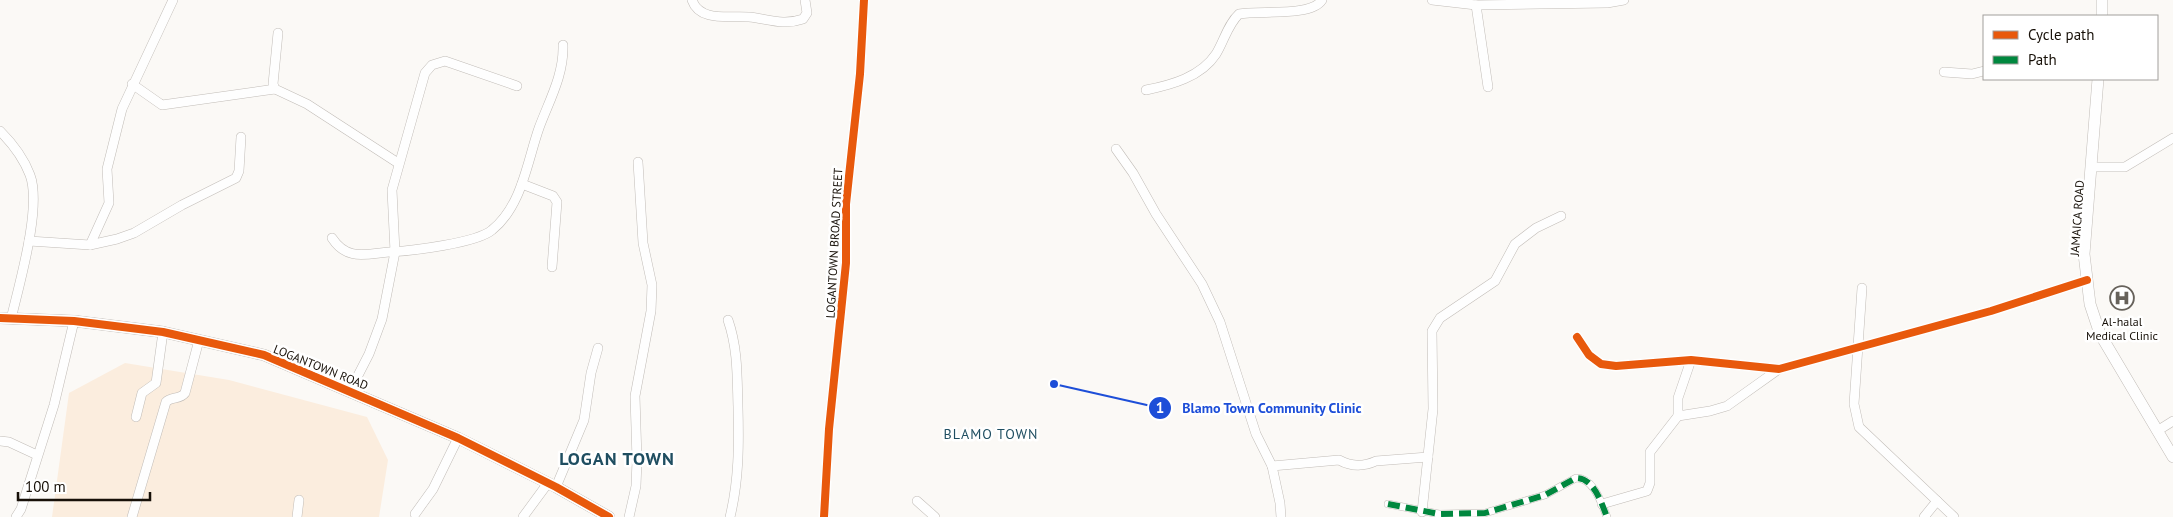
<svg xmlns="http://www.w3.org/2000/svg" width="2173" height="517" font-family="'PT Sans',sans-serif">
	<rect width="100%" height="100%" fill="#fbf9f6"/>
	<polygon fill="#fbedde" points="125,363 229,380 367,417 388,460 379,517 52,517 69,393"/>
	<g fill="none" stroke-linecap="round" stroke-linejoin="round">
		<g stroke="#c1bcb7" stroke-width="8">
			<path id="pedestrian" d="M1388,504L1439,514L1485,513L1545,495L1576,478C1594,478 1601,502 1607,517"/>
		</g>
		<g stroke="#c1bcb7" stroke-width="10">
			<g id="minor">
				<path d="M692,0C700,23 731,15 749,17C768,19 783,26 803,19L807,13L805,0"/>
				<polyline points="1432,0 1476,5 1607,3 1624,0"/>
				<polyline points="1476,5 1488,87"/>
				<polyline points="278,33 273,84 275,89 307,104 398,163"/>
				<polyline points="1944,72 1972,74 1984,71"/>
				<polyline points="132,84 162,105 275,89"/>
				<path d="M1146,90C1171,85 1201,77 1216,54C1224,41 1228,24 1239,14C1260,10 1311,17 1322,0"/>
				<path d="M0,131C12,143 24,159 30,175C42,207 19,285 11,319"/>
				<polyline points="1116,149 1133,173 1156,214 1202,284 1220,322 1256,434 1272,466 1280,503 1281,517"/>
				<polyline points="2092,167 2125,167 2173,138"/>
				<polyline points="522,184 553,196 557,202 552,267"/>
				<path d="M332,238C347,261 365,254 389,252C411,251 477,243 492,230C522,206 527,162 539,128C549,101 564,75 563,45"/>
				<polyline points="29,241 90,245 117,239 134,233 182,205 236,178 239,171 241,137"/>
				<polyline points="90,245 109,203 107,169 122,109 173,0"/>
				<polyline points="1862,288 1854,404 1859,427 1954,517"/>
				<path d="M728,320C738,349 737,376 738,407C739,444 739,480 730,517"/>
				<polyline points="1577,337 1589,355 1601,364 1616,366 1691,360 1779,369 1991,311 2087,280"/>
				<polyline points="350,391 369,354 382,319 395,252 392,190 425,73 432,65 445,61 517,86"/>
				<polyline points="1678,416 1710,411 1727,406 1779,369"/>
				<polyline points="136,417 142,393 156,383 163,332"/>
				<polyline points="2157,431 2173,421"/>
				<polyline points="0,441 9,442 37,455"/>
				<path d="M1272,466L1339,460C1350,466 1363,467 1376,461L1428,457"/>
				<polyline points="556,487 584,420 591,373 598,348"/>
				<polyline points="917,501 935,517"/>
				<polyline points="1602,504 1647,491 1650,483 1650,452 1678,416 1678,398 1691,360"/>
				<polyline points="1422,512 1433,409 1432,331 1440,318 1495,281 1515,244 1536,228 1561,216"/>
				<polyline points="415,514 433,489 458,438"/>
				<polyline points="16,517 21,509 54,405 74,321"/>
				<path d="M132,517L166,402C171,396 180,400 185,393L199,340"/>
				<polyline points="297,517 299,500"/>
				<polyline points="523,517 548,483"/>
				<polyline points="629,517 636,486 637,460 635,396 651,311 652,285 643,243 638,162"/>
				<polyline points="824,517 829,429 846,263 846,204 860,74 864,0"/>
				<polyline points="1924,517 1937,501"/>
			</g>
		</g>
		<g stroke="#c1bcb7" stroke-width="12">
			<g id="tertiary">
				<polyline points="2102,16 2102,0"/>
				<polyline points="2098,79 2084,254 2090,304 2100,334 2173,457"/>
				<polyline points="0,318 74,321 163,332 264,355 458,438 556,487 609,517"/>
			</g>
		</g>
		<use href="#pedestrian" stroke="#fefefe" stroke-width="7"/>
		<use href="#minor" stroke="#fefefe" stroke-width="9"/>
		<use href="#tertiary" stroke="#fefefe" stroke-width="11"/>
		<path stroke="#00873e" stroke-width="6" stroke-dasharray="12 6" stroke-linecap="butt" d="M1388,504L1439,514L1485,513L1545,495L1576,478C1594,478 1601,502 1607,517"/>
		<g stroke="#fff" stroke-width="11">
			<g id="cycleway">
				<polyline points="0,318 74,321 163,332 264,355 458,438 556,487 609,517"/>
				<polyline points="1577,337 1589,355 1601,364 1616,366 1691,360 1779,369 1991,311 2087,280"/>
				<polyline points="824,517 829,429 846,263 846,204 860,74 864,0"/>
			</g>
		</g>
		<use href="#cycleway" stroke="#e8590c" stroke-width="8"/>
	</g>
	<defs>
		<g id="hospital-ring" transform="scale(1.25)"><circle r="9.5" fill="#fff" stroke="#67625b" stroke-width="1.5"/><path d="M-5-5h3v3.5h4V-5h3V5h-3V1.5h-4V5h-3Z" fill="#67625b"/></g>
	</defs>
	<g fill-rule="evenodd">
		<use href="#hospital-ring" x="2122" y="298"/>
	</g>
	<g text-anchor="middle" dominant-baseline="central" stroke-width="5" stroke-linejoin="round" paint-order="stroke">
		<g font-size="12" fill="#171008" stroke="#fff">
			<text transform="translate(2077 218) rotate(-86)">JAMAICA ROAD</text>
			<text transform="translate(834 243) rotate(-87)">LOGANTOWN BROAD STREET</text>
			<text transform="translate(321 367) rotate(22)">LOGANTOWN ROAD</text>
		</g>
		<g font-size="12" fill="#171008" stroke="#fff">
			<text x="2122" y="321">Al-halal<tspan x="2122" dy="14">Medical Clinic</tspan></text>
		</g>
		<g font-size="14" letter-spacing="1" fill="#1f4e61" stroke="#fff">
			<text x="991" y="434">BLAMO TOWN</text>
		</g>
		<g font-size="18" font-weight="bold" letter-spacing="1" fill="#1f4e61" stroke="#fff">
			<text x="617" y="458">LOGAN TOWN</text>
		</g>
	</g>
	<path fill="none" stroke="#1d4ed8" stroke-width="2" d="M1054 384L1160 408"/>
	<g fill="#1d4ed8" stroke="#fff" stroke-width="2">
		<circle cx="1054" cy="384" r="5"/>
		<circle cx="1160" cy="408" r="12"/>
	</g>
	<g font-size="15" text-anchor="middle" font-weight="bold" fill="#fff">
		<text x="1160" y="413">1</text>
	</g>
	<g font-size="14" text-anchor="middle" font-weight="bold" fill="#1d4ed8" stroke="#fff" stroke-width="5" stroke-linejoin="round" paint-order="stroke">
		<text x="1272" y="413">Blamo Town Community Clinic</text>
	</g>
	<rect x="1983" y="15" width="175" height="65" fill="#ffffff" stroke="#a29f9c"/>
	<rect x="1993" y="31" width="25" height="8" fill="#e8590c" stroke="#a29f9c"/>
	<text x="2028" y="40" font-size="15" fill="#171008">Cycle path</text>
	<rect x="1993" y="56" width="25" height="8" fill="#00873e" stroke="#a29f9c"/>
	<text x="2028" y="65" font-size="15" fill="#171008">Path</text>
	<path d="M18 492v8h132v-8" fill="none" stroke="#171008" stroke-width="2.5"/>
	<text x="25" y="492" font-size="15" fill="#171008" stroke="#ffffff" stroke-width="4" paint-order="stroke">100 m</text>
</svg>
